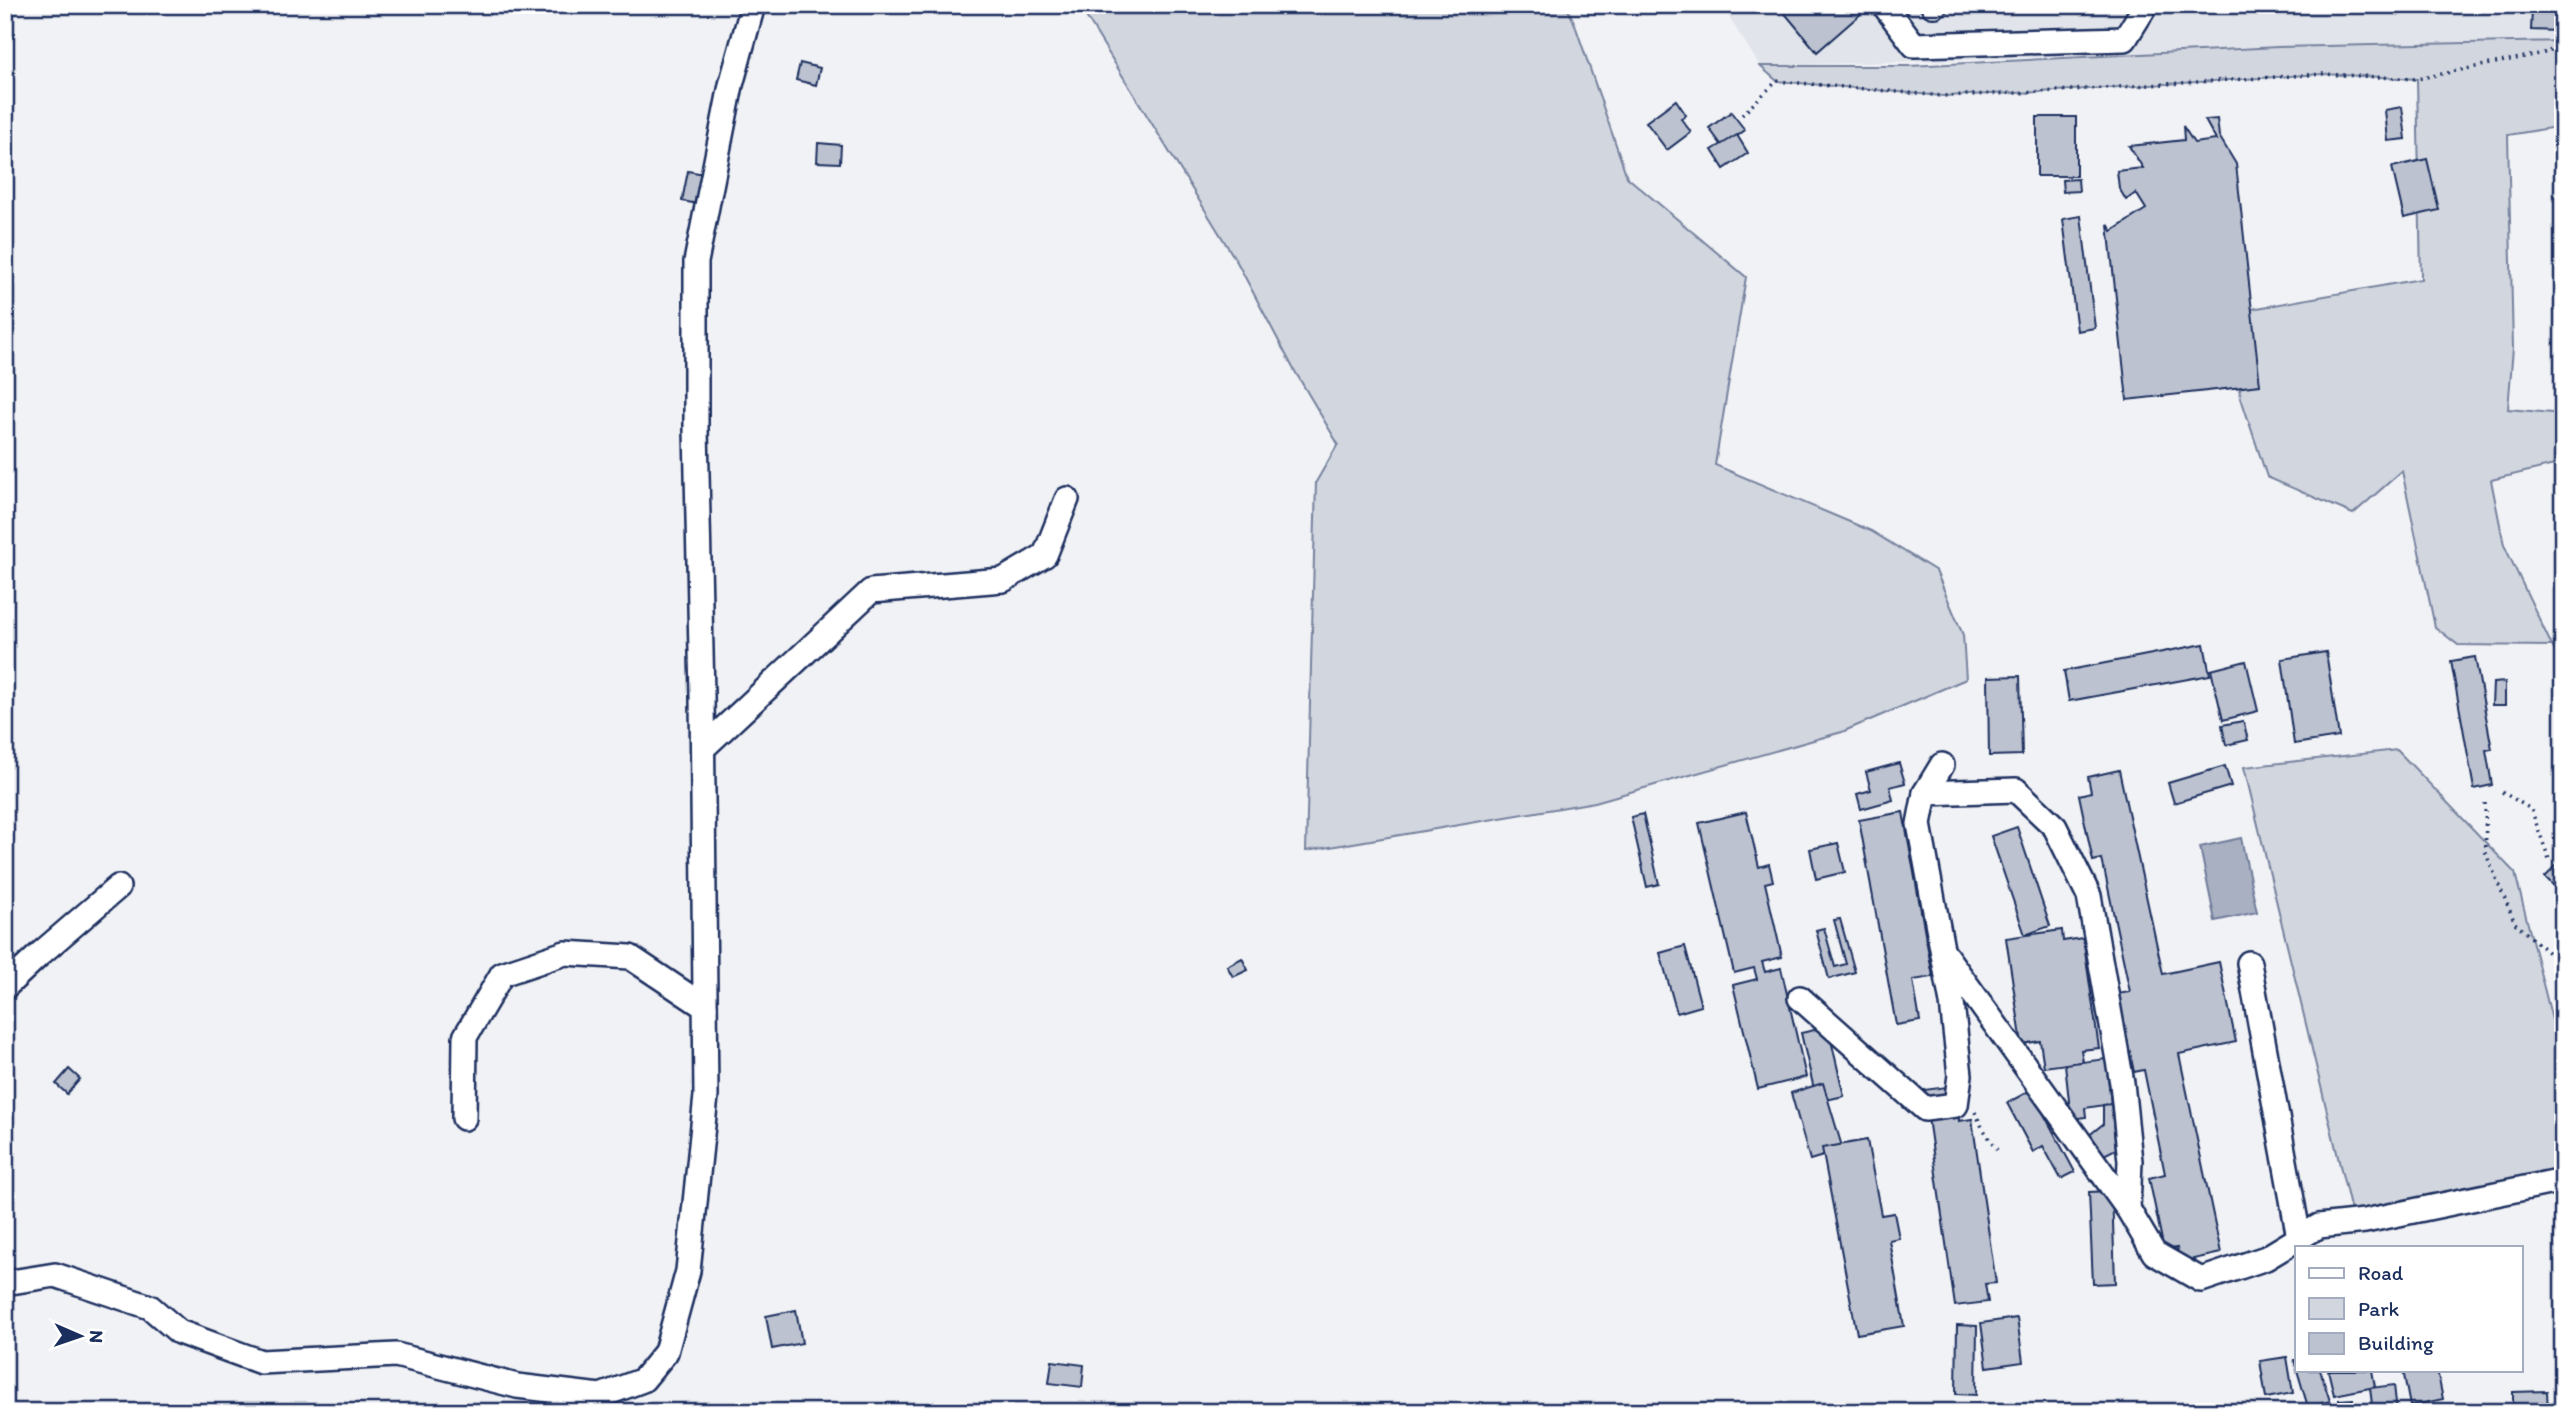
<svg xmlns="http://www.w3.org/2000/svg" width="2568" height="1417" font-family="Itim,sans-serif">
	<rect width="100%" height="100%" fill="#f1f2f5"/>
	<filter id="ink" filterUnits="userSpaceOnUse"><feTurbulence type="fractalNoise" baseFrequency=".0143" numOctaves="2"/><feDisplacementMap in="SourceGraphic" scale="14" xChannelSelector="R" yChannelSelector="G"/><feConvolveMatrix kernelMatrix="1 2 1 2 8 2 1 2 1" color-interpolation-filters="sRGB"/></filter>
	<g filter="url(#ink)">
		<polygon fill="#e1e4ea" points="1721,5 2563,5 2563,41 1760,66"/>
		<g fill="#d2d6df" stroke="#76829e" stroke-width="2">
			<polygon points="1079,5 1566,5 1574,22 1627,177 1746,277 1715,465 1871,531 1936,571 1963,635 1966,679 1842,732 1595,802 1306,851 1316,482 1338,444 1293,368 1237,262"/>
			<polygon points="2563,41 2563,126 2508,135 2513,348 2508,409 2563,414 2563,463 2491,480 2504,545 2552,646 2563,646 2563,665 2552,646 2458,645 2435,627 2402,471 2353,514 2267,477 2241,398 2229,313 2421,279 2417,79 2323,74 2040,92 1943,96 1777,81 1760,66 1909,66 2278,47"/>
			<polygon points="2397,750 2515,873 2563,1063 2563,1170 2351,1211 2244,767"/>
		</g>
		<polygon fill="#a8b0c2" stroke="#707c9a" stroke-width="2" points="2241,838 2257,912 2215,921 2200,847"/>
		<g fill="#bcc2d0" stroke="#1b2f5e" stroke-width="2">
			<polygon points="1778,5 1871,5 1817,52"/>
			<polygon points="2525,5 2550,5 2550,9 2557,10 2557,31 2531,30 2532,11 2524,11"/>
			<polygon points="800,63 820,68 816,85 796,80"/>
			<polygon points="1676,100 1686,115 1681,119 1691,132 1667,150 1646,122"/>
			<polygon points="2402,107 2406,139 2388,141 2385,110"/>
			<polygon points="1731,112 1745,130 1723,147 1709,128"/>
			<rect x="2037" y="117" width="39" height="59"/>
			<polygon points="2217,119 2219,136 2236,164 2260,385 2127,400 2108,224 2112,231 2146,209 2136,193 2126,200 2119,188 2117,171 2143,168 2129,146 2184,140 2183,126 2194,143 2216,140 2205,120"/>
			<polygon points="1737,135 1748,153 1724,169 1712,150"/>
			<polygon points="818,143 841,145 840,163 817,162"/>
			<polygon points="2427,159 2439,210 2404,218 2392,167"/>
			<polygon points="688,171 704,174 698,204 682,201"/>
			<polygon points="2078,179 2079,191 2063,192 2062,180"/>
			<polygon points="2081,216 2095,328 2077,331 2063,219"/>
			<polygon points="2204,644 2210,675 2069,701 2064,671"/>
			<polygon points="2326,652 2339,737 2294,744 2282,659"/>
			<polygon points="2475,657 2492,749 2486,750 2492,785 2474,789 2451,661"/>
			<polygon points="2246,661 2258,711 2223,720 2211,670"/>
			<polygon points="2020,676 2022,755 1989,756 1988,677"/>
			<polygon points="2505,682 2505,705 2492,705 2493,683"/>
			<polygon points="2243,721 2248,740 2226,745 2222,725"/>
			<polygon points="1899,763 1905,783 1890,787 1893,800 1861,809 1857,794 1871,790 1866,772"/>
			<polygon points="2225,766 2231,786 2174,803 2168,783"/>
			<polygon points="2119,770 2163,974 2219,962 2236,1042 2179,1054 2221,1253 2180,1262 2177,1248 2164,1250 2149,1178 2165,1174 2144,1070 2134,1072 2117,994 2130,992 2102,859 2093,861 2079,795 2091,792 2088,777"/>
			<polygon points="1746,812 1759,867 1769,864 1773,881 1765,883 1782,957 1762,962 1765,972 1781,968 1806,1077 1758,1089 1733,985 1757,979 1754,968 1734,973 1699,823"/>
			<polygon points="1903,812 1933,977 1913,980 1920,1021 1896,1025 1859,820"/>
			<polygon points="1643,814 1659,884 1647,887 1631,817"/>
			<polygon points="2017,827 2050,926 2025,935 1991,836"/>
			<polygon points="1838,843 1845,872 1816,879 1810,849"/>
			<polygon points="2557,865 2563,870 2563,895 2545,877"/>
			<polygon points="1840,919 1855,972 1829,979 1816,930 1824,928 1835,967 1846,964 1834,920"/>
			<polygon points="2062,930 2063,941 2083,938 2099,1048 2081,1050 2083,1062 2044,1067 2040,1041 2022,1044 2006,938"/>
			<polygon points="1685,946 1701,1006 1677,1013 1660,953"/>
			<polygon points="1242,958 1248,970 1233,977 1227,966"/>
			<polygon points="1828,1027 1844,1096 1817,1102 1801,1033"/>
			<polygon points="2106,1059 2111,1104 2085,1108 2086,1117 2071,1119 2065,1064"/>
			<polygon points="69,1069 80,1079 67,1094 56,1084"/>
			<polygon points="1823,1083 1843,1150 1810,1160 1791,1093"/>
			<polygon points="1954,1086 1959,1121 1972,1119 1996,1283 1985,1284 1988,1302 1955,1306 1924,1090"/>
			<polygon points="2031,1090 2075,1172 2061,1179 2043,1146 2033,1152 2007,1103"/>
			<polygon points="2111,1104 2116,1149 2098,1158 2087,1137 2103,1124 2103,1105"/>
			<polygon points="1867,1140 1881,1215 1894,1213 1899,1238 1889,1240 1904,1326 1857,1334 1822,1148"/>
			<polygon points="2112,1191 2115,1283 2093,1284 2089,1192"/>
			<polygon points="796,1310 802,1343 772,1349 766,1316"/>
			<polygon points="2017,1318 2023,1362 1987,1367 1981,1323"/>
			<polygon points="1957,1325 1977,1326 1976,1395 1956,1394"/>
			<polygon points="2287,1357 2293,1393 2266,1398 2260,1361"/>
			<polygon points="2294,1360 2297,1360 2297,1370 2320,1370 2330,1401 2308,1407"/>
			<polygon points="1052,1361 1084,1365 1082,1387 1049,1383"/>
			<polygon points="2328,1370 2372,1370 2375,1387 2334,1395"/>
			<polygon points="2403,1370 2437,1370 2443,1399 2410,1406"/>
			<polygon points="2394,1385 2397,1412 2373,1412 2370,1388"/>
			<polygon points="2547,1391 2548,1412 2513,1412 2513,1392"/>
			<polygon points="2353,1399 2353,1412 2339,1412 2339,1400"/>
		</g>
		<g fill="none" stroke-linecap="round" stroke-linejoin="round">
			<g stroke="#1b2f5e" stroke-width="28">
				<g id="minor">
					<polyline points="1884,5 1914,45 2125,39 2146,5"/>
					<polyline points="1933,5 1935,5"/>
					<polyline points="703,748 871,591 1003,580 1045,555 1067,499"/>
					<polyline points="1925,793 1942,765"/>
					<polyline points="1946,956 2128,1209 2154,1253 2201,1280 2266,1258 2319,1226 2365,1221 2563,1180"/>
					<polyline points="2249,963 2299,1238"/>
					<polyline points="5,987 40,954 118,887"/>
					<polyline points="1800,998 1925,1109 1956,1105 1960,1075 1952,1003 1919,824 1925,793 2016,790 2055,827 2089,896 2122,1083 2130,1161 2128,1209"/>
					<polyline points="464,1118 465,1037 502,974 565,953 630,957 705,1007"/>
					<polyline points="5,1283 55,1275 150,1307 179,1332 261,1362 396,1355 517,1386 600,1396 643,1380 666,1352 688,1271 706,1096 702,695 696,429 696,262 731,85 753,5"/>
				</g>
			</g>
			<g stroke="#1b2f5e" stroke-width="3.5" stroke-dasharray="2 5" stroke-linecap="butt">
				<polyline points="1742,115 1777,81 1943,96 2040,92 2323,74 2417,79 2549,52 2563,32"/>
				<polyline points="2502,792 2531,809 2549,859"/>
				<polyline points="2485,803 2486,854 2515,923 2561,964 2563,970"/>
				<polyline points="1975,1112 1982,1127 1997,1150"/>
			</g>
			<use href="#minor" stroke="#fff" stroke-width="23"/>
		</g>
	</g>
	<rect width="2568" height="1417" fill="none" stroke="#fff" stroke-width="28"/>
	<rect x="14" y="14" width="2540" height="1389" fill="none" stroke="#1b2f5e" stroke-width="2.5" filter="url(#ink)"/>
	<rect x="2295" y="1246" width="228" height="126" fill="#ffffff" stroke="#a4acbf" stroke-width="2"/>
	<rect x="2309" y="1268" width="35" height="10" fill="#ffffff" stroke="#a4acbf" stroke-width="2"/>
	<text x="2358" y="1280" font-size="21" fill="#1b2f5e">Road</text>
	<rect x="2309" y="1298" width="35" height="21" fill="#d2d6df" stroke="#a4acbf" stroke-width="2"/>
	<text x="2358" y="1316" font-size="21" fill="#1b2f5e">Park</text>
	<rect x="2309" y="1333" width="35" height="21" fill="#bcc2d0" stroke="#a4acbf" stroke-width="2"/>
	<text x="2358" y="1350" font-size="21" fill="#1b2f5e">Building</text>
	<g transform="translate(80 1336) rotate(92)" stroke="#ffffff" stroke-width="5" paint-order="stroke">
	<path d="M0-5L12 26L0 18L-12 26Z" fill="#1b2f5e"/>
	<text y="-10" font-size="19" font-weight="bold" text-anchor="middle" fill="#1b2f5e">N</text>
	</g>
</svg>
